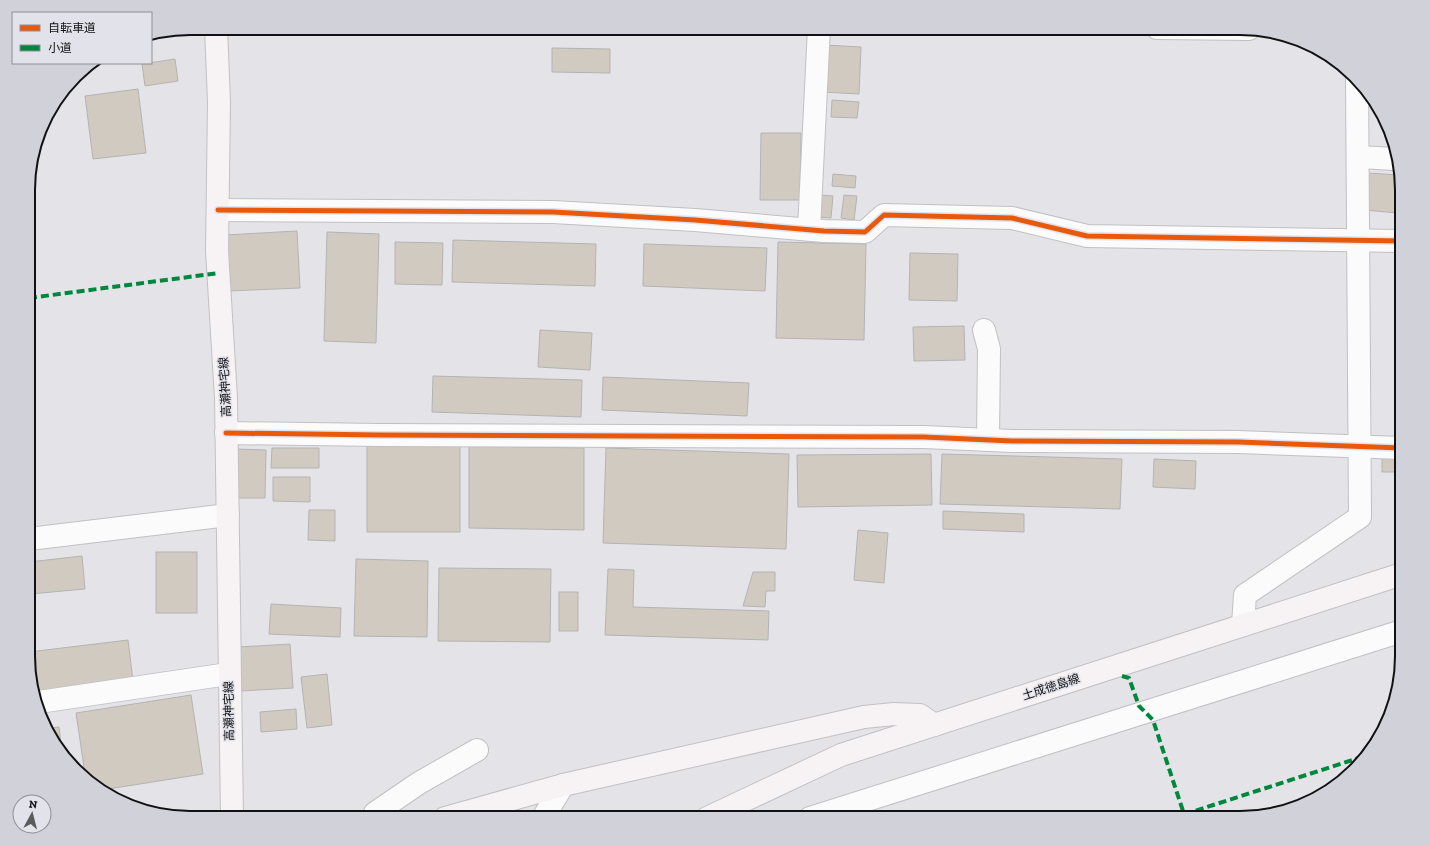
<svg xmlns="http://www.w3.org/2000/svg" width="1430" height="846" font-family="'Zilla Slab','Noto Sans JP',serif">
	<rect width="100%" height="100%" fill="#e4e4e8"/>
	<g fill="#d1cac0" stroke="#b4b3b4">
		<polygon points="825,45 861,47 859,94 822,92"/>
		<polygon points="552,48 610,49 610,73 552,72"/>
		<polygon points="175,59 178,81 145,86 142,64"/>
		<polygon points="138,89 146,153 93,159 85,96"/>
		<polygon points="832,100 859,102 857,118 831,117"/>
		<polygon points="761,133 801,133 800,200 760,200"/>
		<polygon points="1367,173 1400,175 1397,213 1365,210"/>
		<polygon points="833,174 856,176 855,188 832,186"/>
		<polygon points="819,195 833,196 831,218 818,217"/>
		<polygon points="844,195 857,196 854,220 841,218"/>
		<polygon points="297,231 300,288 228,291 225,235"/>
		<polygon points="327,232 379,234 376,343 324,341"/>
		<polygon points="453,240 596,244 595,286 452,282"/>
		<polygon points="395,242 443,243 442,285 395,284"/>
		<polygon points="778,242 866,244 864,340 776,338"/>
		<polygon points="644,244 767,248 765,291 643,286"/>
		<polygon points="910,253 958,254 957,301 909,300"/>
		<polygon points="964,326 965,360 914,361 913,327"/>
		<polygon points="540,330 592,333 590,370 538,367"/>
		<polygon points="433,376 582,380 581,417 432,412"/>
		<polygon points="603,377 749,383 747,416 602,410"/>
		<polygon points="460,444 460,532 367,532 367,445"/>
		<polygon points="469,446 584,448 584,530 469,528"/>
		<polygon points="272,448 319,448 319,468 271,468"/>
		<polygon points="606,448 789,454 786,549 603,543"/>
		<polygon points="235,449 266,450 265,498 234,498"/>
		<polygon points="931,454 932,505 798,507 797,455"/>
		<polygon points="942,454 1122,459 1120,509 940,504"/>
		<rect x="1382" y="458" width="20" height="14"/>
		<polygon points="1154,459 1196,461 1195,489 1153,487"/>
		<polygon points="273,477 310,477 310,502 273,501"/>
		<polygon points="309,510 335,510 335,541 308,540"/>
		<polygon points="943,511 1024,514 1024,532 943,529"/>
		<polygon points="858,530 888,533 884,583 854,580"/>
		<rect x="156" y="552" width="41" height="61"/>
		<polygon points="82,556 85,589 30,594 29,562"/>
		<polygon points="356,559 428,561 427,637 354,636"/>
		<polygon points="439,568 551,569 550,642 438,641"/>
		<polygon points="608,569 634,570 633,607 769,611 768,640 605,635"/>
		<polygon points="753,572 775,572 775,591 766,591 765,607 743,606"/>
		<rect x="559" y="592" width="19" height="39"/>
		<polygon points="271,604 341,608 340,637 269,634"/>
		<polygon points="128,640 133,681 35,692 29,677 29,652"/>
		<polygon points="290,644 293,688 241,691 239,647"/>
		<polygon points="327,674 332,725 307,728 301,677"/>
		<polygon points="191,695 203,774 102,790 85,774 76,713"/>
		<polygon points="296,709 297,729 261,732 260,712"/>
		<polygon points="59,727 62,752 55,746 49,728"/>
	</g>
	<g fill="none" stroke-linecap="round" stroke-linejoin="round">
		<g stroke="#c1c1c4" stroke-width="24">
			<g id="street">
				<polyline points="1157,28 1249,29"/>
				<polyline points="1358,157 1395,159"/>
				<polyline points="218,210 553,212 695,220 824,231 865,232 884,215 1012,218 1087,236 1402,241"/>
				<polyline points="809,229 819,28"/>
				<polyline points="984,330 989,349 988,440"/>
				<polyline points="226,433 380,435 924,437 1012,441 1238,442 1402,448"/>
				<polyline points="29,539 228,515"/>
				<polyline points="1243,625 1245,595 1360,517 1357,79"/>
				<polyline points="39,702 228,674"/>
				<polyline points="374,818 375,813 419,783 477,750"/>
				<polyline points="543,818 563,785"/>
				<polyline points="810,818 1402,631"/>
			</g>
		</g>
		<g stroke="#c1c1c4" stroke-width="24">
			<g id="secondary">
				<polyline points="216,28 219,102 217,251 226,398 232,818"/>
				<polyline points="445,818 563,785 864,717 894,714 920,715 934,725"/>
				<polyline points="707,818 841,755 1402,574"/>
			</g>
		</g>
		<use href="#street" stroke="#fbfbfc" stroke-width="22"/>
		<use href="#secondary" stroke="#f7f2f4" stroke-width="22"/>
		<g stroke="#00873e" stroke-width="4" stroke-dasharray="8 4" stroke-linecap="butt">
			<polyline points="29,298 219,273"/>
			<polyline points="1122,676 1129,678 1139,706 1153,720 1184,814"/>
			<polyline points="1173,818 1365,756"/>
		</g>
		<g stroke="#e2e3ea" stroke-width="8">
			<g id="cycleway">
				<polyline points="218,210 553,212 695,220 824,231 865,232 884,215 1012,218 1087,236 1402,241"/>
				<polyline points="226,433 380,435 924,437 1012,441 1238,442 1402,448"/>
			</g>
		</g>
		<use href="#cycleway" stroke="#e8590c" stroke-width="5"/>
	</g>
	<g text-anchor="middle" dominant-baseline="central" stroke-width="3" stroke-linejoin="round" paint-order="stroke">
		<g font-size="12" fill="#111114" stroke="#e2e3ea">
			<text transform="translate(225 387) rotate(-93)">高瀬神宅線</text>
			<text transform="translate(1051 687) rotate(-18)">土成徳島線</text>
			<text transform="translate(229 711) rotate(-91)">高瀬神宅線</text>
		</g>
	</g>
	<path d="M0 0H1430V846H0ZM190 35H1240A155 155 0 0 1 1395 190V656A155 155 0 0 1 1240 811H190A155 155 0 0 1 35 656V190A155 155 0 0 1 190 35Z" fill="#d1d2d9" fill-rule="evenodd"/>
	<path fill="none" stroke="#111114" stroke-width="2" d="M190 35H1240A155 155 0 0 1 1395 190V656A155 155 0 0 1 1240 811H190A155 155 0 0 1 35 656V190A155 155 0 0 1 190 35Z"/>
	<rect x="12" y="12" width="140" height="52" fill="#e2e3ea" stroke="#8e8f94"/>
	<rect x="20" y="25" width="20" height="6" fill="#e8590c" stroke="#8e8f94"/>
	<text x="48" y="32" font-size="12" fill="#111114">自転車道</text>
	<rect x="20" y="45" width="20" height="6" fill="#00873e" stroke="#8e8f94"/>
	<text x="48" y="52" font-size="12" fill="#111114">小道</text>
	<g transform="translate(32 814) rotate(7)"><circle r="19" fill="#e2e3ea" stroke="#8e8f94"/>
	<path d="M0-3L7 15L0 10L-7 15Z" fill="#5b5b5e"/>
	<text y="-6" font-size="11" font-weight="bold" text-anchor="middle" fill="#111114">N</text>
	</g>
</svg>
